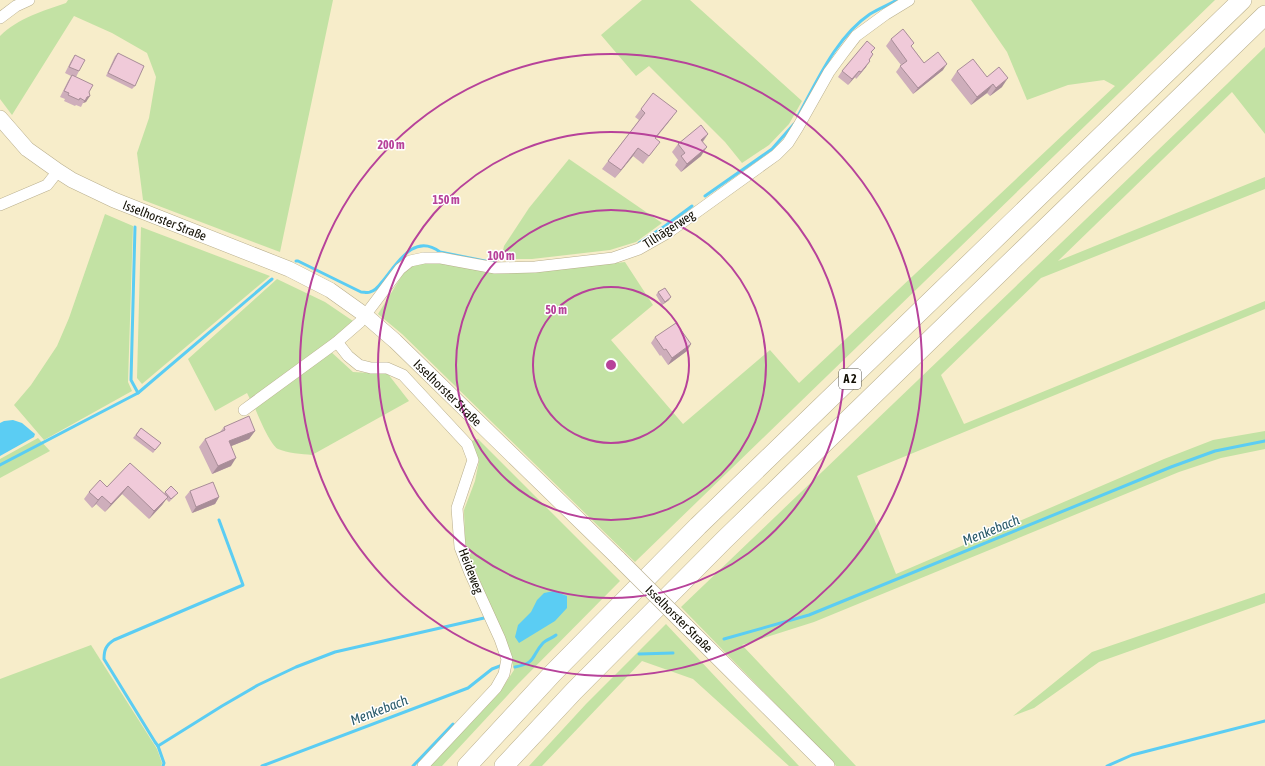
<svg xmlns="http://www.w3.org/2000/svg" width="1265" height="766" font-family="'Asap Condensed',sans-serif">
	<rect width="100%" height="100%" fill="#f7edca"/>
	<g fill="#c3e2a4">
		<path d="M68,0H333L280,252L143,200L137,153L149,118L156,77L147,53L112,33L74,16L12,115L0,99V36C18,18 43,11 66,3Z"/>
		<polygon points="642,0 690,0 802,101 789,124 769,145 742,163 725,142 649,66 636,76 601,35"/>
		<polygon points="971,0 1215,0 635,562 402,334 378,314 403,274 412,266 425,261 534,272 625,262 653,305 611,340 683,424 770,350 799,383 1115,86 1104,80 1068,85 1027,100 1007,52"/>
		<polygon points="1265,47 1265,134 1232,92 1058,261 1265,177 1265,189 1041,278 941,375 964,424 1265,301 1265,309 857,476 896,574 1164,459 1213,440 1265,431 1265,449 1221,458 1179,472 814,622 742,645 856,766 836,766 681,607 1227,84"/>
		<polygon points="569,159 662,223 636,242 610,250 532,259 501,259 504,246 529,208"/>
		<polygon points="105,214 133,226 128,382 132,391 44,440 14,405 31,385 57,346 69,318"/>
		<polygon points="141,227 270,276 142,384 137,378"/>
		<polygon points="277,279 325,302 353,321 347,330 250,399 247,393 215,411 188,359"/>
		<path d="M330,351L353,372L388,374L409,401L312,455C302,454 287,453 278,449C270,445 258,415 254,406Z"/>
		<polygon points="38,438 50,451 0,478 0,459"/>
		<polygon points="478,439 620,581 518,684 442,766 429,766 499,693 514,670 511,657 465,545 464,510 475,481 479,461 471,441"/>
		<polygon points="1265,593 1265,603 1099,662 1034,708 1013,716 1092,652"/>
		<polygon points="666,624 799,766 789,766 693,679 642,661 542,766 529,766 586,704"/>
		<polygon points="91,645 157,749 162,763 161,766 0,766 0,679"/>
	</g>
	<g fill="#5bcdf3">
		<polygon points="13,420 22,423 35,434 34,437 0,456 0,423 4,421"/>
		<polygon points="554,591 567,596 567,608 555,621 519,643 515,637 518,625 531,612 537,600 544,593"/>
	</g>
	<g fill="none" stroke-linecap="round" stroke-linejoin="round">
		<g stroke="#5bcdf3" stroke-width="3">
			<path d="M798,116C817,81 836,37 870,14C878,9 888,5 897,0"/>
			<polyline points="705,196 772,149 794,124"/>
			<polyline points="135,227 131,380 138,393"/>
			<polyline points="639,243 665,226 692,206"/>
			<path d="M296,261H298L361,292C364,292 368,293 370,292C375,291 379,286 382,282C397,264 414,232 440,252L495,263"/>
			<polyline points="0,465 138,393 272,279"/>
			<polyline points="724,639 809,615 1171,467 1215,451 1265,441"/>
			<polyline points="639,654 673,653"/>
			<path d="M515,667C537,663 531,656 543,643C546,640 552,638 556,635"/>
			<path d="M158,746L155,742L104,659C104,650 106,645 114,640L243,585L219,520"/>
			<polyline points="163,766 164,763 158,746 222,706 258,685 296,667 335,652 484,618"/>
			<polyline points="262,766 468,688 492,669 500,666"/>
			<polyline points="413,766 453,724"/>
			<polyline points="1107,766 1132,755 1265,721"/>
		</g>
		<g stroke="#b9af8e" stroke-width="12">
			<g id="street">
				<polyline points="0,18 16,6 29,0"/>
				<polyline points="0,205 47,185 58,171"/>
				<polyline points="337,342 348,356 359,365 371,368 387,368 403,375 467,444 473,460 457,508 460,547 470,573 500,639 507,659 504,674 496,688 423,766"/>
				<polyline points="244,410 337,342 360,322 400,269 410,261 424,258 441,258 495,268 535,267 613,258 639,249 669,232 776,155 788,143 798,127 829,72 843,53 856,36 886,14 909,0"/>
			</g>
		</g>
		<g stroke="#b9af8e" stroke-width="16">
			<g id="secondary">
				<path id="s1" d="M0,118L27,149L58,171L72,180L114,200L289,269L330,290L365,315L395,341L619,559"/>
				<polyline points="686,626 827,766"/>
			</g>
		</g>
		<g stroke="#b9af8e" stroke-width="20">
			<g id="highway">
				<polyline points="467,766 553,673 698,526 1242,0"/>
				<polyline points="504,766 574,691 724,540 1265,15"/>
			</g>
		</g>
		<use href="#street" stroke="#fff" stroke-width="11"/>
		<use href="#secondary" stroke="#fff" stroke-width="15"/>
		<use href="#highway" stroke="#fff" stroke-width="19"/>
		<g stroke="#b9af8e" stroke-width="16" stroke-linecap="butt">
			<polyline id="secondary-bridge" points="619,559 686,626"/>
		</g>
		<use href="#secondary-bridge" stroke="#fff" stroke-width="15"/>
	</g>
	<g fill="#ceaebb">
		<polygon points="891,39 912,47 924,63 943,70 913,94 896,72 901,65 886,46"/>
		<polygon points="875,48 871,53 873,54 869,60 866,67 856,79 855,77 848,85 838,77 842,71"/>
		<polygon points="118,53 135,86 132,89 106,76 115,56"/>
		<polygon points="75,55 79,71 76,77 89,92 86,102 83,103 81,107 76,105 75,106 64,101 65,99 60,97 68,81 71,76 65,73 71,61"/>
		<polygon points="957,71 987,77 1002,87 990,96 987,93 971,105 951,80"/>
		<polygon points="641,109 671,119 656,138 654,150 643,164 633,156 615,178 602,169 639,120 635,117"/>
		<polygon points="708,134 703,142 701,156 681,172 675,165 678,160 672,152 678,144"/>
		<polygon points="658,292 669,300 662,305 656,295"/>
		<polygon points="655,337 691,344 687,351 668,365 661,355 660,356 651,343"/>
		<polygon points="224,427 255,431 249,439 231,446 231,466 212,474 199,447 205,439 220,432"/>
		<polygon points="141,428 161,443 153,453 133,438"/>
		<polygon points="130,463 164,494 165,492 175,496 169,502 166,499 162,505 149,519 122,494 105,512 96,504 92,508 84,499 89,492 107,487"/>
		<polygon points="190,491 219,497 215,504 192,513 185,497"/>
	</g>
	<g fill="#a88d98">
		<polygon points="870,61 866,67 856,79 861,72"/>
		<polygon points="947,64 943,70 913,94 918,88"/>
		<polygon points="859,71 855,77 848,85 852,79"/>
		<polygon points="1008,78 1002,87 990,96 996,88"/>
		<polygon points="993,84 987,93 971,105 977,97"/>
		<polygon points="90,96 86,102 83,103 87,97"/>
		<polygon points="677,111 671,119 649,146 655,138"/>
		<polygon points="708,134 702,142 701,140"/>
		<polygon points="707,147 701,156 681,172 687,164"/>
		<polygon points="638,148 633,156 615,178 621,170"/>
		<polygon points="671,297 669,300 662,305 665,302"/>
		<polygon points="691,344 687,351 668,365 672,358"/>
		<polygon points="255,431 249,439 224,449 229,441"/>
		<polygon points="236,458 231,466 212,474 218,466"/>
		<polygon points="128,486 122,494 105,512 111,504"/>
		<polygon points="102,496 96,504 92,508 98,500"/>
		<polygon points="168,497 162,505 149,519 154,511"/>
		<polygon points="219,497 215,504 192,513 196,507"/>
	</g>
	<g fill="#f0cad9" stroke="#a88d98">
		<polygon points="903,29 914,43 911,46 924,63 938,52 947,64 918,88 900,66 907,61 891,39"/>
		<polygon points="867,41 875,48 871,52 873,54 869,60 870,61 861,72 859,71 852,79 842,71"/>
		<polygon points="118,53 144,66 135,86 108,73"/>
		<polygon points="75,55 85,60 79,71 69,67"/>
		<polygon points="973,59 987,77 999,67 1008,78 996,88 993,84 977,97 957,71"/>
		<polygon points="72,75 93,85 89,92 90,96 87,97 85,101 80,98 79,100 68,95 69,93 64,91"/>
		<polygon points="653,93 677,111 655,138 660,142 649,156 638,148 621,170 608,161 645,113 641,109"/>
		<polygon points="701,125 708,134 701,140 707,147 687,164 681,156 685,153 678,144"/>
		<polygon points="665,288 671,297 665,302 658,292"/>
		<polygon points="676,323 691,344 672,358 666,349 664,350 655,337"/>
		<polygon points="249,416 255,431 229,441 236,458 218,466 205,439 225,430 224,427"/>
		<polygon points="141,428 161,443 155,450 136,435"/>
		<polygon points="130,463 168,497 154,511 128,486 111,504 102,496 98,500 89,492 100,480 107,487"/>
		<polygon points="213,482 219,497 196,507 190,491"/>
		<polygon points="171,486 178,493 171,499 165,492"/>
	</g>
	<g fill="none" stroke="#b7429a" stroke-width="2">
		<circle cx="611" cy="365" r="78"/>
		<circle cx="611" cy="365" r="155"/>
		<circle cx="611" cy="365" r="233"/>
		<circle cx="611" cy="365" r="311"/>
	</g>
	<g text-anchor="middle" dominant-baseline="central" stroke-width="3" stroke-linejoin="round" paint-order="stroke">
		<rect fill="#fff" stroke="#59574f" stroke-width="1" x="839" y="369" width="22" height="20" rx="3"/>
		<g font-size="12" font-weight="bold" fill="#120f04">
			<text x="850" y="379">A 2</text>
		</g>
		<g font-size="13" fill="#120f04" stroke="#fff">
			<text stroke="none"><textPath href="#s1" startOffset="197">Isselhorster Straße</textPath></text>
			<text transform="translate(669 229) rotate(-33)">Tilhägerweg</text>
			<text stroke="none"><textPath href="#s1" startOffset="533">Isselhorster Straße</textPath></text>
			<text transform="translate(471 571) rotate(69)">Heideweg</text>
			<text transform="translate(679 619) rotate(45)">Isselhorster Straße</text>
		</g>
		<g font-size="14" font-style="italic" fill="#2a5a6a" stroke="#fff">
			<text transform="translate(991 530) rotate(-22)">Menkebach</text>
			<text transform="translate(379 710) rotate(-21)">Menkebach</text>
		</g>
	</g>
	<circle cx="611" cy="365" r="6" fill="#b7429a" stroke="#fff" stroke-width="2"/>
	<g font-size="12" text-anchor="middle" font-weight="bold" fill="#b7429a" stroke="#fff" stroke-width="3" stroke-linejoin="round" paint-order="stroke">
		<text x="391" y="149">200 m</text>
		<text x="446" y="204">150 m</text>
		<text x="501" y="260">100 m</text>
		<text x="556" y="314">50 m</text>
	</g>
</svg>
